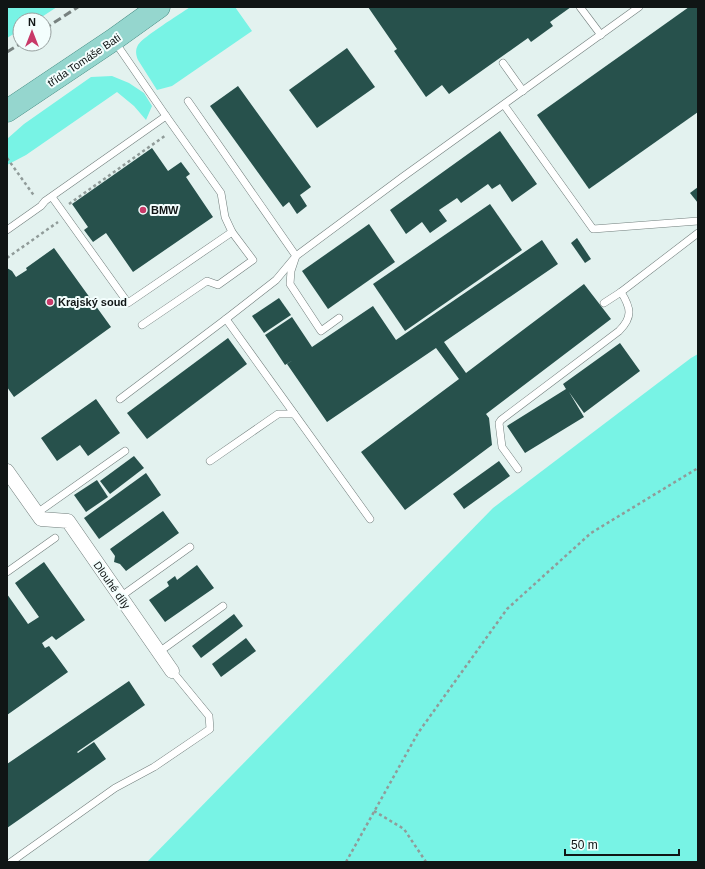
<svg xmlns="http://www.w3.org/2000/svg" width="705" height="869" font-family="Helvetica,sans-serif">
	<rect width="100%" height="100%" fill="#e3f2ef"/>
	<g fill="#78f3e5">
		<polygon points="7,7 57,7 37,20 20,20 20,30 7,38"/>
		<path d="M190,7H235L252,31L172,86L157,90L138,60C136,55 135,50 138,45C144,36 179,15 190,7Z"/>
		<polygon points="112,76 129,83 144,93 152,106 146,120 134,106 117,92 26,155 7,165 7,139 24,124 91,77"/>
		<polygon points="698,354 698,862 147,862 493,508 691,358"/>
	</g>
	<g fill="#27514c">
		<polygon points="368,7 571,7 550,22 553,26 531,42 528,38 449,94 442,85 426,97 394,51 397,49"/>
		<polygon points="689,7 698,7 698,112 589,189 537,115"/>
		<polygon points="347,48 375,87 317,128 289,90"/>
		<polygon points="238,86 311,187 300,195 307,206 297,214 289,202 283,207 210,106"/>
		<polygon points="500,131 537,184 512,202 500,184 492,189 488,184 461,203 457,198 439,210 447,221 430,233 422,222 406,234 390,210"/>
		<polygon points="152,148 168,171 181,162 190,174 186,177 213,217 133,272 106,233 93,242 84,230 88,227 72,204"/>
		<polygon points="698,187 698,203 690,193"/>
		<polygon points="490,204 522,250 405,331 373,284"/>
		<polygon points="369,224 395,262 328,309 302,271"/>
		<polygon points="577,238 591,259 585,263 571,243"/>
		<polygon points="542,240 558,264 444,342 466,373 584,284 611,319 486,414 489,418 492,445 405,510 361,452 459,379 436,348 327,422 287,364 293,360 285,365 265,335 292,317 312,347 373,306 396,340"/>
		<polygon points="54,248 111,327 14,397 7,387 7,268 12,271 16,277 27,270 26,268"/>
		<polygon points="279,298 291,315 264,333 252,316"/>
		<polygon points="228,338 247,364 147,439 127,413"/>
		<polygon points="620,343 640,371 584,413 569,392 584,417 525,453 507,426 566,389 563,384"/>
		<polygon points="96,399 120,433 88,456 80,445 57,461 41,438"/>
		<polygon points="134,456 144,468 110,494 100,481"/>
		<polygon points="499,461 510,476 464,509 453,494"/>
		<polygon points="146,473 161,495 99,539 84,518"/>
		<polygon points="97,480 108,497 86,512 74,495"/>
		<polygon points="163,511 179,533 126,571 120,564 114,562 115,556 110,549"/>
		<polygon points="44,562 85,620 56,640 52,636 42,643 45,648 49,646 68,672 7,715 7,594 28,624 39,617 15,583"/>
		<polygon points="197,565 214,588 165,622 149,600 169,586 167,582 175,576 177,580"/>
		<polygon points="234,614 243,626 201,658 192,646"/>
		<polygon points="246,638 256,651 221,677 212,664"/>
		<polygon points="129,681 145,705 77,752 78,753 94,742 106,759 7,828 7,764"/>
	</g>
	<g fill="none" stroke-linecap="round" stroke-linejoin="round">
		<g stroke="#717e7c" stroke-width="8">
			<g id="lane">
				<polyline points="580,7 601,35"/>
				<polyline points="503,63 523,91"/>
				<polyline points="188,101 296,256 276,280 226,319 370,519"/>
				<polyline points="504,105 593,229 698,221"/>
				<polyline points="52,197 128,303 232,232 225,217 221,193 166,116"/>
				<polyline points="7,230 41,206 45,201 166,116 115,42"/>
				<polyline points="604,303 621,292 698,233"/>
				<polyline points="339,318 321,331 290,284 291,271 296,256 404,176 639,7"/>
				<polyline points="142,325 207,281 218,285 253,260 232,232"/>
				<polyline points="120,399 226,319"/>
				<polyline points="210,461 278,414 294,414"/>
				<path d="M518,469L502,447L499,423L501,420L619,331C633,317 631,308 621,292"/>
				<polyline points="37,513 125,451"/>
				<polyline points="7,572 55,538"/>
				<polyline points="120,597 190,547"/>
				<polyline points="159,652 223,606"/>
				<polyline points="11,862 115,788 154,767 210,729 209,716 172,671"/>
			</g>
		</g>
		<g stroke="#717e7c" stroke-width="15">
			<polyline id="street" points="7,471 41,519 68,521 172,671"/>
		</g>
		<g stroke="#398078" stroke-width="23">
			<polyline id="primary" points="7,111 113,40 159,7"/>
		</g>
		<g stroke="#909b99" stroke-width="2.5" stroke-dasharray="3 3" stroke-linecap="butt">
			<polyline points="7,158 35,197"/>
			<polyline points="69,204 166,135"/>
			<polyline points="7,258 58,222"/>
			<polyline points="374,811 404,829 426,862"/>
			<polyline points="346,862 418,733 507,609 591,533 698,468"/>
		</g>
		<use href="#lane" stroke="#fff" stroke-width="7"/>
		<use href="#street" stroke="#fff" stroke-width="14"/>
		<use href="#primary" stroke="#95d6ce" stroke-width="22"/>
		<g stroke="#77817f" stroke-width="3" stroke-dasharray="8 4" stroke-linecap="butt">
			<polyline points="44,29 78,7"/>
			<polyline points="7,52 20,44"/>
		</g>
	</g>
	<g fill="#c83a69" stroke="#f3fefd" stroke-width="1.5">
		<circle cx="143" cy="210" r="4"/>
		<circle cx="50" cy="302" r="4"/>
	</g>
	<g text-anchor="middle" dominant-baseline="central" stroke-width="4" stroke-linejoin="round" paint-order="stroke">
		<g font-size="11" fill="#101515" stroke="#f3fefd">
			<text transform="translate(84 60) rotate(-34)">třída Tomáše Bati</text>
			<text transform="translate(112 585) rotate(55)">Dlouhé díly</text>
		</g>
		<g font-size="11" font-weight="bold" fill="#101515" stroke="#f3fefd" text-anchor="start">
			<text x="151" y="210">BMW</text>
			<text x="58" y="302">Krajský soud</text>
		</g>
	</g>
	<rect width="705" height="869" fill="none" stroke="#101515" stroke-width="16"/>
	<g transform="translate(32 32)"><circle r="19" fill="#f3fefd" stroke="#98a1a0"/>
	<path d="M0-3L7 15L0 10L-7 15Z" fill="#c83a69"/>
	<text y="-6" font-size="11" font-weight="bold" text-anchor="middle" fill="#101515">N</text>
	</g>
	<path d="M565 849v6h114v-6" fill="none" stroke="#101515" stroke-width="2"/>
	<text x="571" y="849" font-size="12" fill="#101515" stroke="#f3fefd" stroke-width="3" paint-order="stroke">50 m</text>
</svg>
